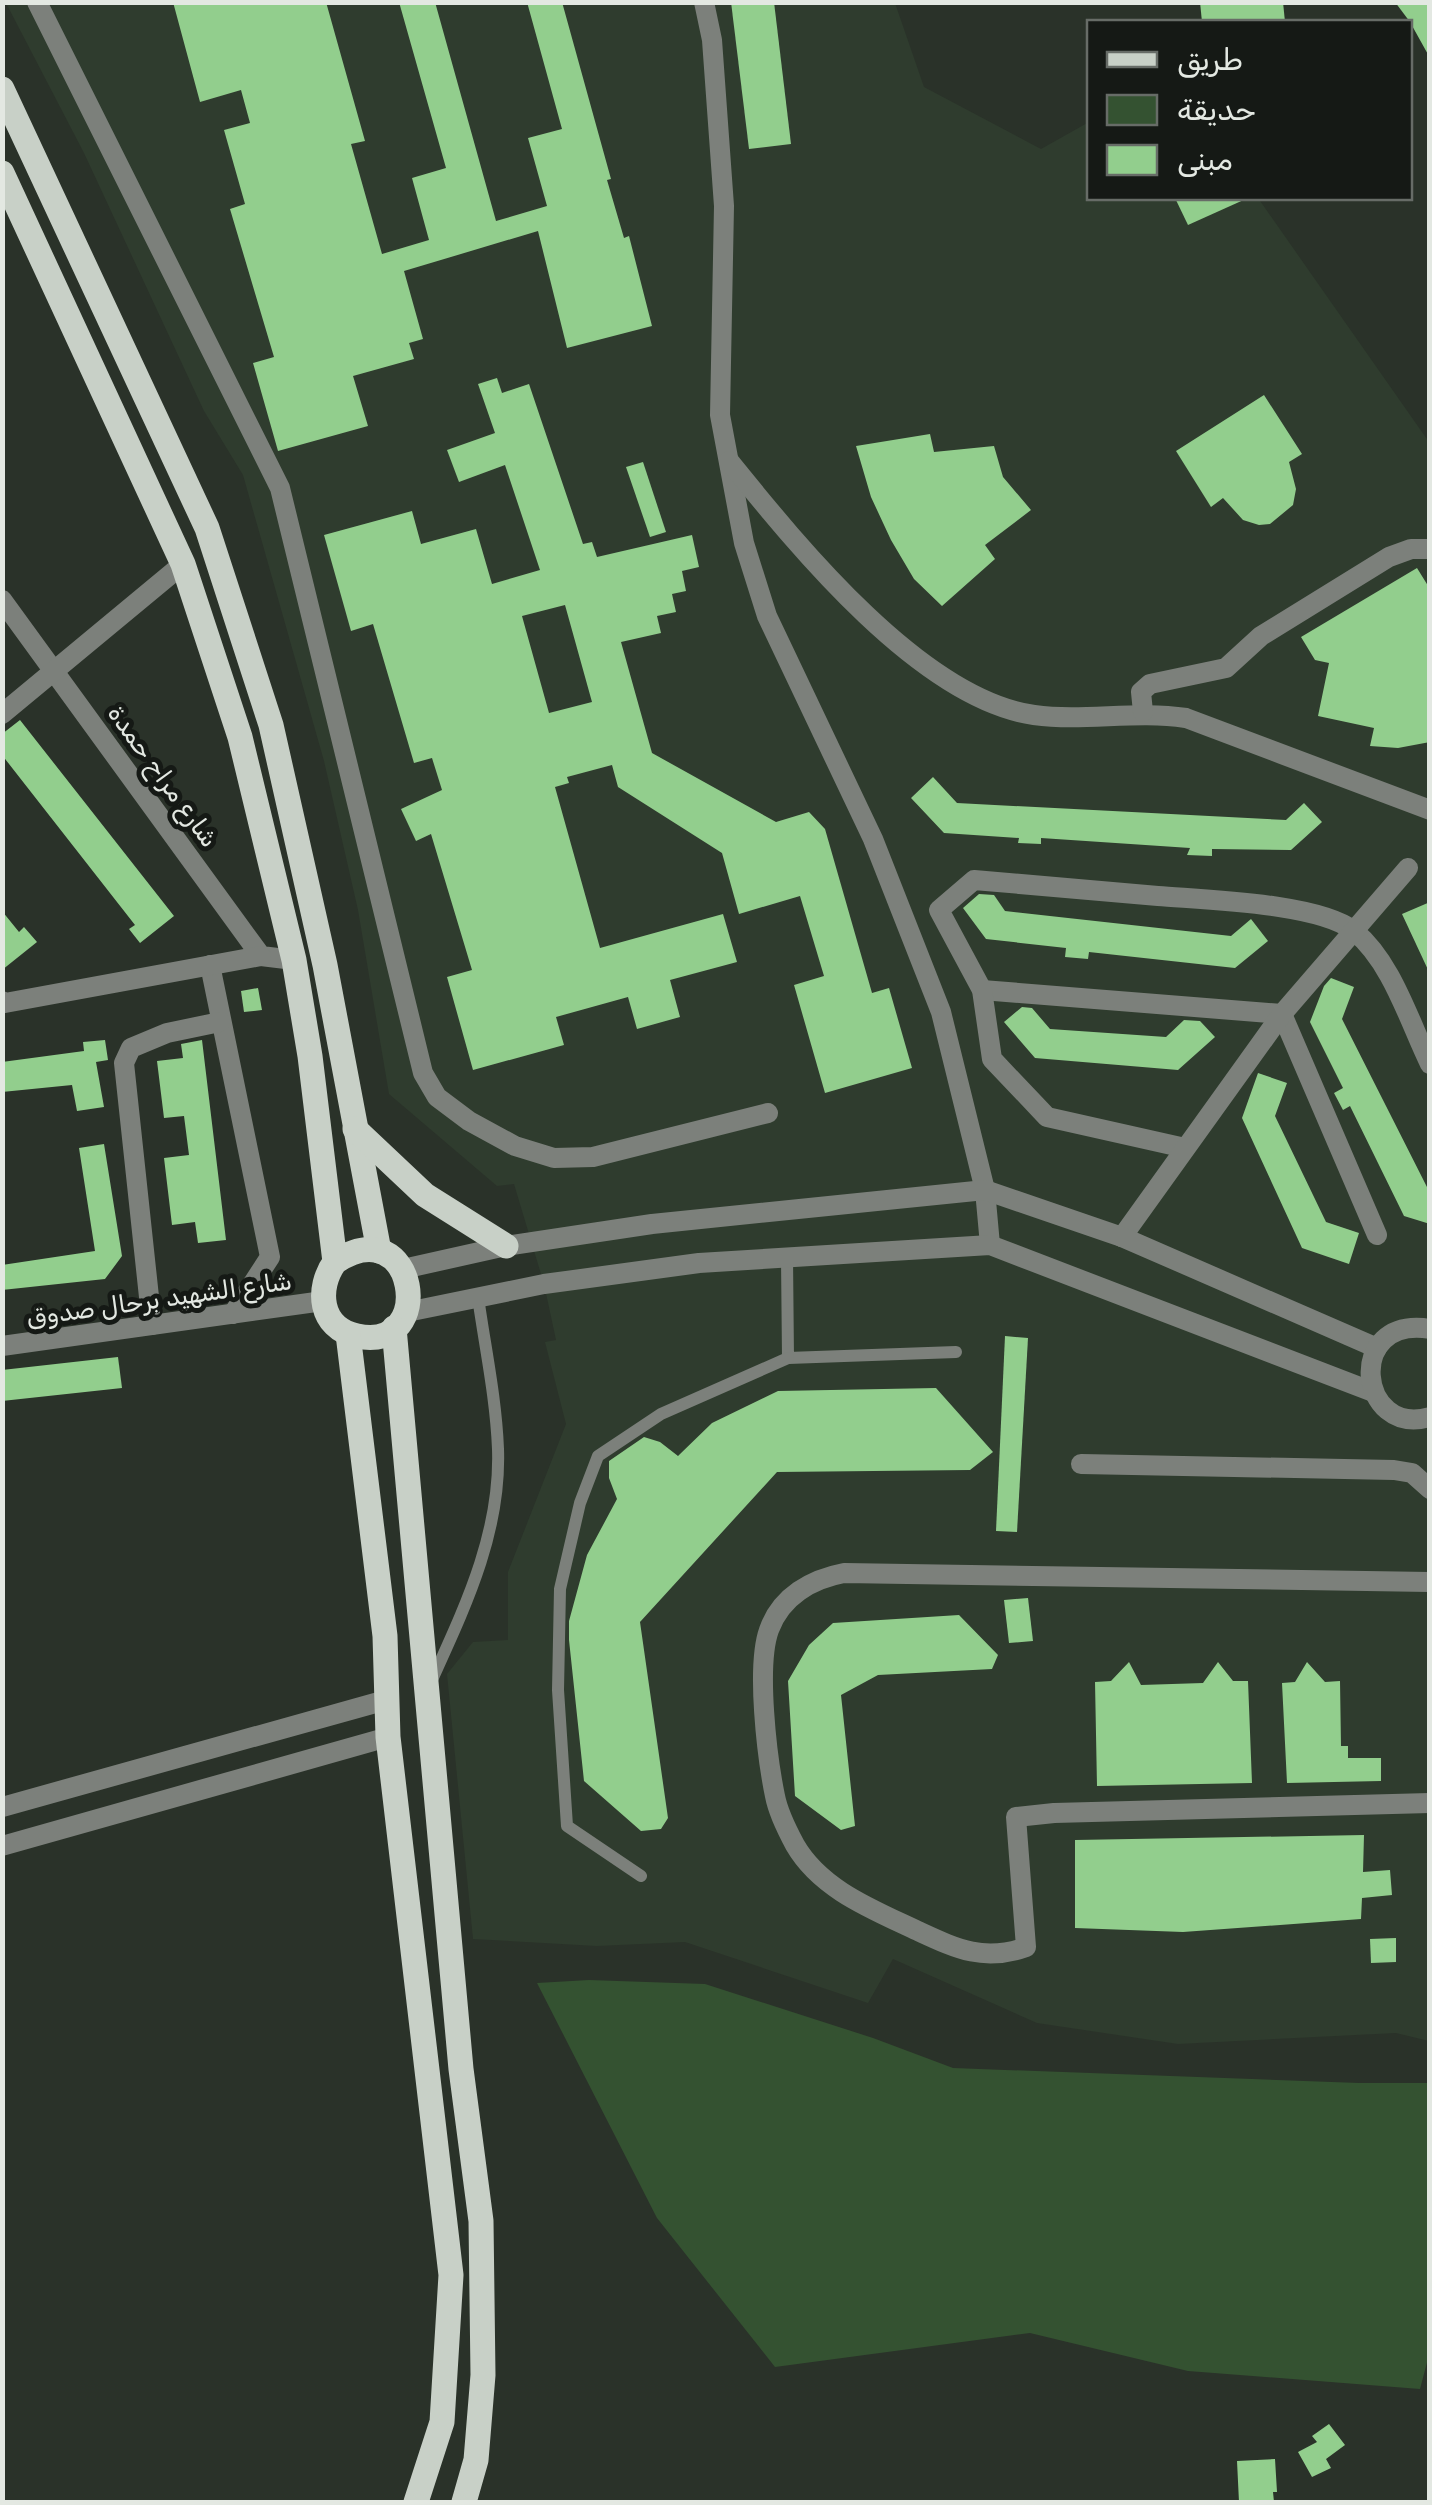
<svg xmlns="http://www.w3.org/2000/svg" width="1432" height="2505" font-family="Rubik,Vazirmatn,sans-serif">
	<rect width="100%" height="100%" fill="#2a3229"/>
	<polygon fill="#2f3c2e" points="6,3 895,3 924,87 1041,149 1089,122 1090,198 1258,198 1429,442 1429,2041 1396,2033 1178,2044 1037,2023 893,1959 868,2003 685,1942 597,1946 473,1939 447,1674 473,1642 508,1640 508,1572 566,1424 545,1342 556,1340 544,1284 514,1184 497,1186 389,1094 358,910 324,761 243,475 204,411 84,153"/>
	<polygon fill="#345231" points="589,1980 705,1984 873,2038 953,2068 1359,2083 1429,2083 1430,2351 1420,2389 1188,2371 1030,2333 775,2367 657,2218 537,1983"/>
	<g fill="#92ce8d" fill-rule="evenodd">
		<polygon points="173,2 326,2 365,141 351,144 382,254 429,240 412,178 446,168 399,2 435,2 496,221 547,206 528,138 562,129 527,2 562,2 611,179 607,180 624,238 629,236 652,326 567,348 538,231 404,271 423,339 409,343 414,359 353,376 368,426 278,451 253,363 274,357 230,209 245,204 224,130 250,123 241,90 200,102"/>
		<polygon points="731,2 774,2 791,144 749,149"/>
		<polygon points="1200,2 1283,2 1285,22 1202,22"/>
		<polygon points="1395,2 1430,2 1430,58 1410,22"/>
		<polygon points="1175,198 1248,198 1188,225"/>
		<path d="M497,378L502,393L529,384L583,544L592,542L597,557L692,535L699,567L682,571L686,591L672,594L676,612L657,616L661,633L621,642L652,753L776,822L809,812L825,829L872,993L889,988L912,1068L825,1093L794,985L824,976L800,896L739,914L722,853L618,787L612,765L567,777L569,783L555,787L600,948L723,914L737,962L670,980L680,1017L637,1029L628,997L556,1017L564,1045L473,1070L447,977L472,970L431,834L416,841L401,809L442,790L432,758L414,763L373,624L351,631L324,535L412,511L421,544L476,529L492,584L540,570L505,465L459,482L447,450L495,433L478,384ZM565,605L592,702L549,713L522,616Z"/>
		<polygon points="1264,395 1302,454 1289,462 1296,489 1293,505 1270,524 1259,525 1243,520 1223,498 1211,507 1176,451"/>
		<polygon points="930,434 934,452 994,446 1003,477 1031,510 985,545 995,559 942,606 914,579 891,540 871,497 856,446"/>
		<polygon points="643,462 666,532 650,537 626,467"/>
		<polygon points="1417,568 1430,589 1430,742 1398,748 1370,746 1374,728 1318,716 1329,663 1315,660 1301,637"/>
		<polygon points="20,720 174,916 140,943 129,929 135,925 2,755 2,734"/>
		<polygon points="933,777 957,803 1286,820 1304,803 1322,822 1291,850 1212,849 1212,856 1187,855 1190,848 1041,838 1041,844 1018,843 1019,838 944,833 911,798"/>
		<polygon points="979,894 994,895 1005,911 1231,936 1251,919 1268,941 1235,968 1089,952 1088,959 1065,957 1066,948 986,939 963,908"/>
		<polygon points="1430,902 1430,974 1402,914"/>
		<polygon points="2,911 19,932 24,927 37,942 2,970"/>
		<polygon points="1331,978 1354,987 1342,1019 1430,1193 1430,1224 1404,1216 1350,1106 1343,1110 1334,1093 1343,1088 1310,1022 1324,986"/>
		<polygon points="258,988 262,1010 244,1012 241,991"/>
		<polygon points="1022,1007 1032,1008 1050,1029 1166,1037 1184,1020 1200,1021 1215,1037 1178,1070 1035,1058 1004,1022"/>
		<polygon points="105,1040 108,1060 96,1062 104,1107 77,1111 72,1085 2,1092 2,1062 84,1051 83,1042"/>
		<polygon points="202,1040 226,1240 198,1243 195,1222 172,1225 164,1158 189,1155 184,1116 164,1118 157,1061 183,1058 181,1044"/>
		<polygon points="1258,1073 1287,1083 1275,1116 1326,1222 1359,1233 1349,1264 1302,1248 1242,1118"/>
		<polygon points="104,1144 122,1256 105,1279 2,1290 2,1265 95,1251 79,1148"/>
		<polygon points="1005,1336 1028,1338 1017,1532 996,1531"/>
		<polygon points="118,1357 122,1388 2,1401 2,1370"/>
		<polygon points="936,1388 993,1452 970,1470 777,1472 640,1622 668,1818 661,1829 641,1831 584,1781 569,1640 569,1621 587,1555 617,1499 609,1478 609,1461 644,1437 660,1442 678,1456 712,1423 778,1391"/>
		<polygon points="1028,1598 1033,1641 1009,1643 1004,1600"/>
		<polygon points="959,1615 998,1655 992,1669 878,1675 841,1695 855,1826 841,1830 795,1796 788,1681 809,1645 833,1623"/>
		<polygon points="1129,1662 1141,1685 1203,1683 1218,1662 1233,1681 1248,1681 1252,1783 1097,1786 1095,1682 1111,1681"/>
		<polygon points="1307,1662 1325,1682 1340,1681 1341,1746 1348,1746 1348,1758 1381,1758 1381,1781 1287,1783 1282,1683 1295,1682"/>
		<polygon points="1364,1835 1363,1872 1390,1870 1392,1895 1362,1898 1361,1919 1183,1932 1075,1928 1075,1840"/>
		<polygon points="1396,1938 1396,1962 1371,1963 1370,1939"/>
		<polygon points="1329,2424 1345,2445 1326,2459 1331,2468 1312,2477 1298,2452 1317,2442 1312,2436"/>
		<polygon points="1275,2459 1277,2492 1273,2492 1274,2502 1239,2502 1237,2461"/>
	</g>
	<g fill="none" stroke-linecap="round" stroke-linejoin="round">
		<g stroke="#7c807b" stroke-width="12">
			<polyline points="787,1258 788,1358 956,1352"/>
			<path d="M431,1682C465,1607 501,1533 498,1449C496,1398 485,1347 478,1297"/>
			<polyline points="641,1876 567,1826 558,1690 560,1589 580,1503 598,1456 661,1414 788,1358"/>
		</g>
		<g stroke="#7c807b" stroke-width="20">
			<polyline points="37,2 280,488 423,1073 437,1097 469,1121 515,1146 554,1158 593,1157 768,1113"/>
			<polyline points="704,2 712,40 724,206 720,415 744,543 767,616 873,839 941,1012 985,1190 990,1245"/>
			<path d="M729,461C797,545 921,699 1034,715C1085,722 1135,710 1186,718L1430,810"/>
			<polyline points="2,600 261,956 294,960"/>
			<polyline points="1143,712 1141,692 1150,684 1226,668 1261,636 1389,557 1411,549 1430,549"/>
			<polyline points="2,714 183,564"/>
			<polyline points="210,965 270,1257 233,1314"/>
			<polyline points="982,990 1282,1014 1377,1235"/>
			<polyline points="2,1001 5,1003 261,956"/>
			<path d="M1185,1148L1047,1117L992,1059L982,990L939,910L974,880C1036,885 1097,891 1158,896C1206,900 1319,903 1354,931C1392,962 1409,1021 1430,1064"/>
			<polyline points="1122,1237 1282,1014 1408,868"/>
			<polyline points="403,1269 506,1246 652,1224 985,1190 1122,1237 1377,1348"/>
			<polyline points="407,1312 544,1284 699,1263 990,1245 1373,1392"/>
			<polyline points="152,1325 124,1063 131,1048 167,1033 220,1022"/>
			<path d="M1430,1329C1344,1315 1358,1438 1430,1417"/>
			<polyline points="2,1346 323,1301"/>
			<polyline points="1081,1464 1394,1470 1412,1473 1430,1489"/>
			<path d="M1430,1582L844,1573C812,1579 781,1596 769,1630C756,1666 767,1757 775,1796C778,1812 788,1832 795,1845C821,1890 874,1910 918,1931C957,1949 984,1962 1026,1947L1016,1817L1054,1813L1430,1803"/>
			<polyline points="2,1807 386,1700"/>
			<polyline points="2,1846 388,1737"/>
		</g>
		<g stroke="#c8d0c7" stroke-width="25">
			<polyline points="2,89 207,528 271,725 325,965 379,1251"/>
			<path d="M2,173L183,564L240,737L294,960L310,1056L335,1262C316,1288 319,1328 357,1336C438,1354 417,1207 335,1262"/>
			<polyline points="355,1129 425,1195 506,1246"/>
			<polyline points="394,1328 461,2069 481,2221 483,2375 476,2460 464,2502"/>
			<polyline points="348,1334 385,1636 388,1737 451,2275 442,2422 416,2502"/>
		</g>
	</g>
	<g text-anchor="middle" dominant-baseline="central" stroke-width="10" stroke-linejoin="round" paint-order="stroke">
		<g font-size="25" fill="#e3e8e2" stroke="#151915">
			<text transform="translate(163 776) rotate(54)">شارع مراح حمدة</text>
			<text transform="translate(159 1299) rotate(-8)">شارع الشهيد برحال صدوق</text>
		</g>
	</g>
	<rect width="1432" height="2505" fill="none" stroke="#e3e8e2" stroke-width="10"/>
	<rect x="1087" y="20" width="325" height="180" fill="#151915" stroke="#676c67" stroke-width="2.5"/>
	<rect x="1107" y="52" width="50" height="15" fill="#c8d0c7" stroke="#676c67" stroke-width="2.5"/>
	<text x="1177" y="70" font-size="30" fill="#e3e8e2">طريق</text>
	<rect x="1107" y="95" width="50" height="30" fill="#345231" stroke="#676c67" stroke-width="2.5"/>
	<text x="1177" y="120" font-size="30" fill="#e3e8e2">حديقة</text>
	<rect x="1107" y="145" width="50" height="30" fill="#92ce8d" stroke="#676c67" stroke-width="2.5"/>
	<text x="1177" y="170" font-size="30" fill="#e3e8e2">مبنى</text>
</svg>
